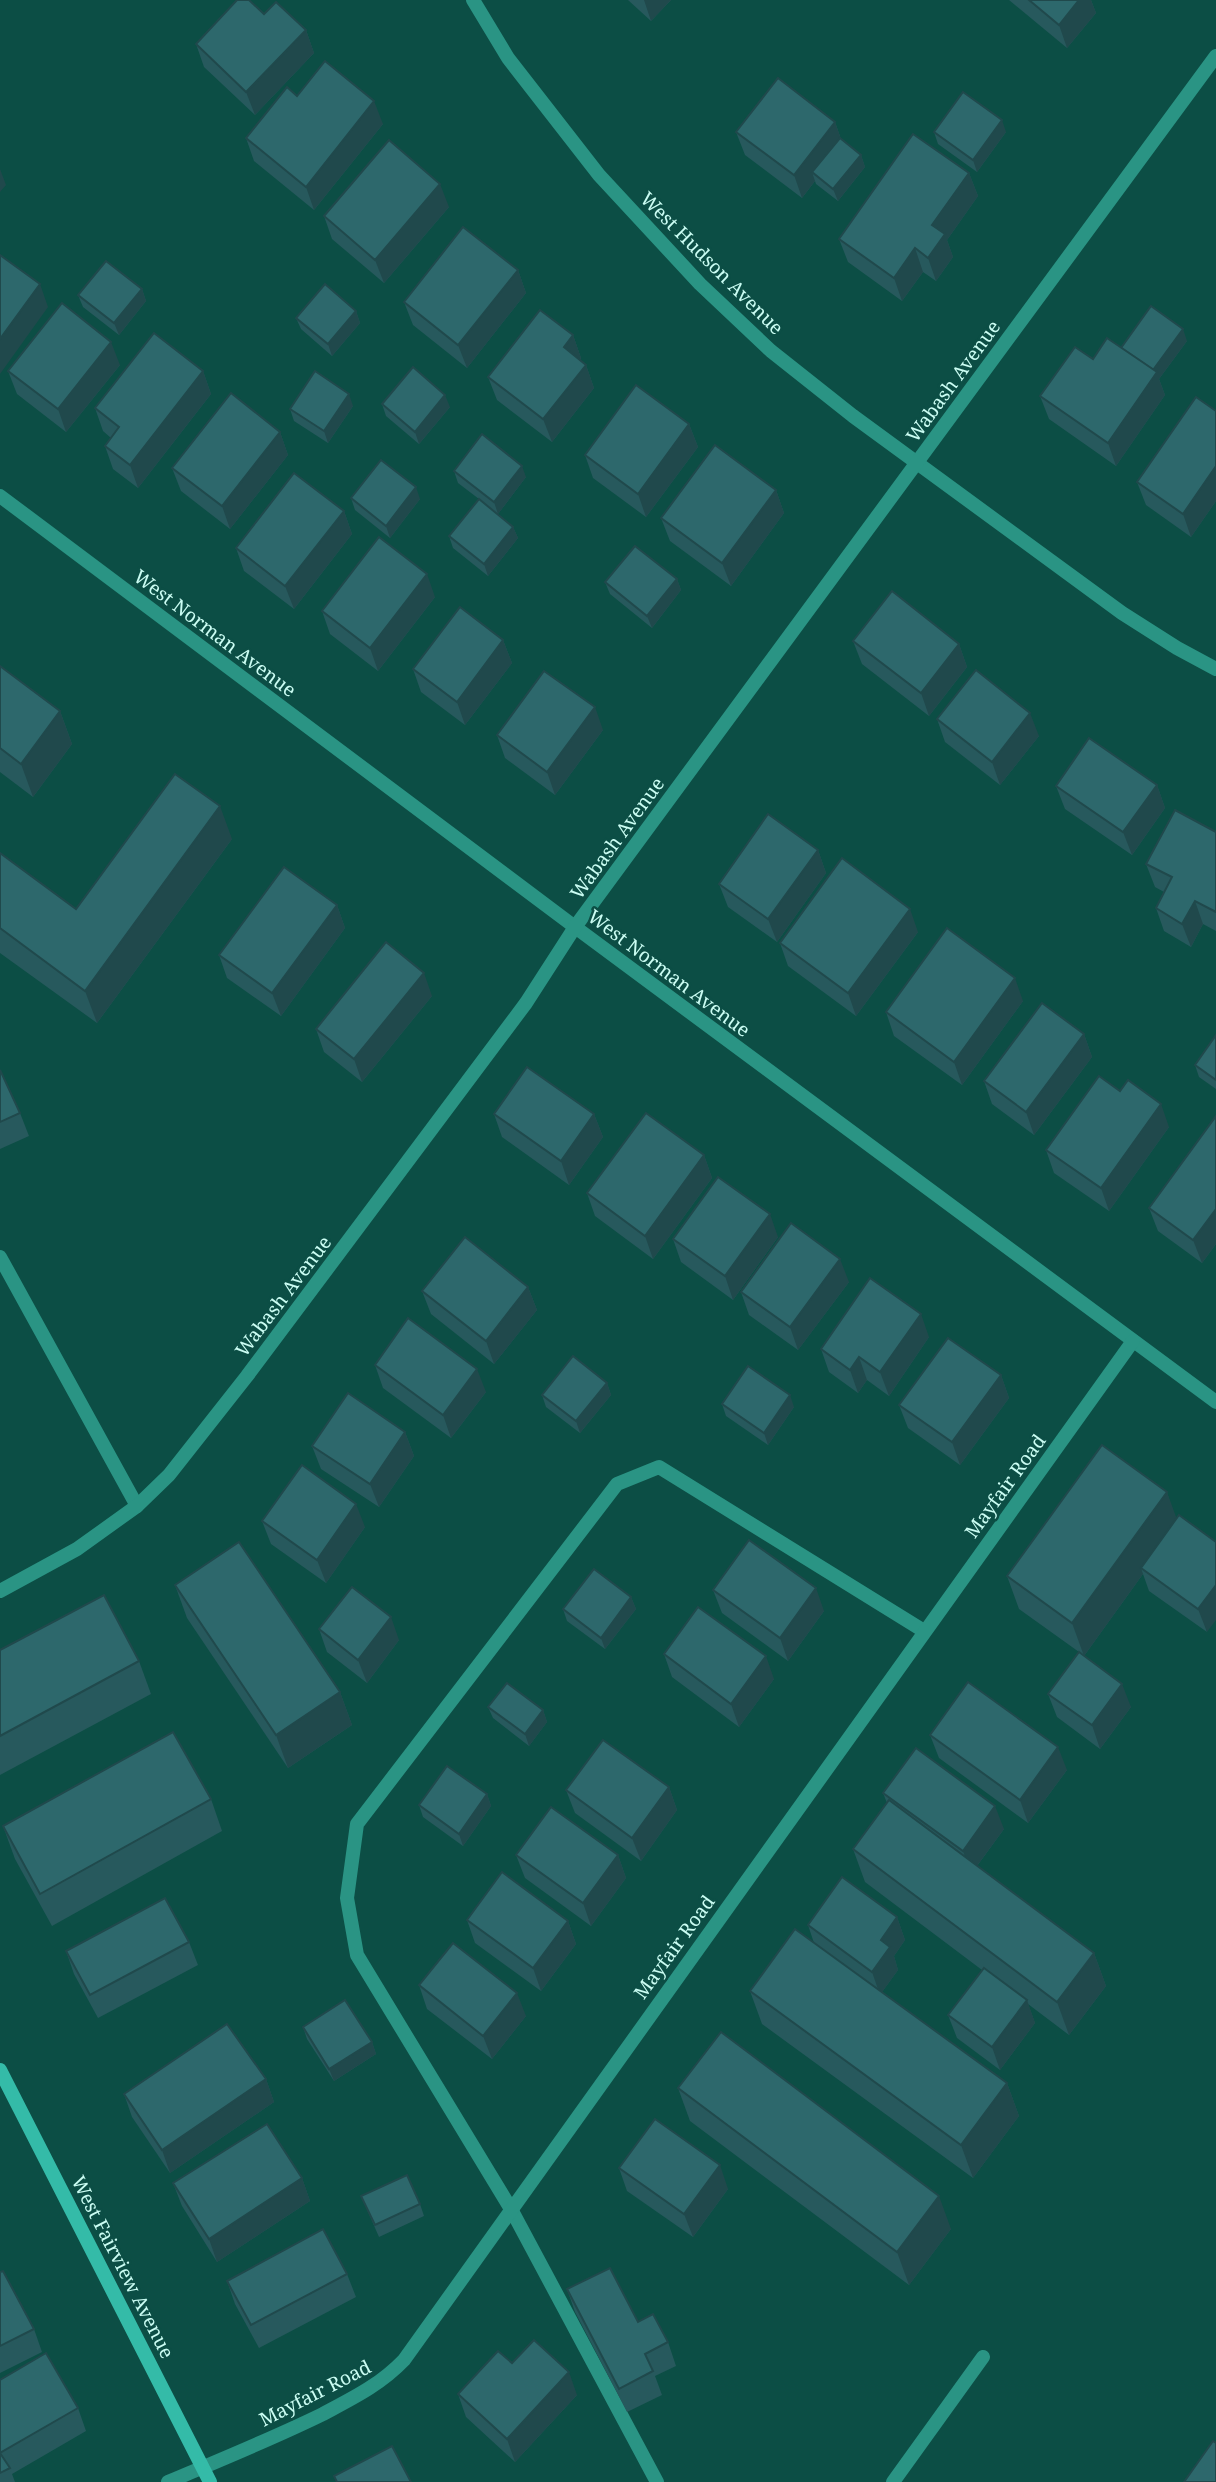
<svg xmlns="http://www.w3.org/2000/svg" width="1216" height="2482" font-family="'Noto Serif',serif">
	<rect width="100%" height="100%" fill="#0c4e45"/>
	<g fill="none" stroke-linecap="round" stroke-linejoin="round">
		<g stroke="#2a9484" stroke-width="14">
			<polyline points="0,1257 137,1506"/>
			<polyline points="657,2482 511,2209 357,1955 347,1898 357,1824 617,1484 659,1467 924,1631"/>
			<polyline points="893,2482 983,2357"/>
		</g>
		<g stroke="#2a9484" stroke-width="14">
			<polyline points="473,0 508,58 599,175 700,284 771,351 853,416 1122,613 1177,648 1216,669"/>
			<polyline points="0,496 575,927 1216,1402"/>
			<polyline points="0,1591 77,1549 137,1506 169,1475 247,1376 526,1003 575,927 1216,56"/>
			<path d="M168,2482C220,2460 272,2439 323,2414C353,2398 380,2385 404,2360L1133,1341"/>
		</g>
		<polyline stroke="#34bba8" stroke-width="14" points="0,2070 210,2482"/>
	</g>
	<g fill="#27595d">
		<polygon points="628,0 671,0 651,21"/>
		<polygon points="1009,0 1091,0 1096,13 1067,48"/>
		<polygon points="264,14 306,30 314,53 255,115 204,67 196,44"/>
		<polygon points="297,96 383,124 314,210 254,161 246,138"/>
		<polygon points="835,122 841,139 861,155 865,167 838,201 816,184 815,181 802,198 745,155 736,132"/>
		<polygon points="934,132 1006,132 977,172 938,144"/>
		<polygon points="969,173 978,196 947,240 953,257 936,281 923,272 902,301 848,262 839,239"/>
		<polygon points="449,207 384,283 332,239 324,216"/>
		<polygon points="518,270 526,293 467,368 413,325 404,302"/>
		<polygon points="142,289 146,301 119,335 83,307 78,295"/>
		<polygon points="356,311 360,323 332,356 301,329 296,318"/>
		<polygon points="573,335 581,358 580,360 586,365 594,388 552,442 497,400 488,377"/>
		<polygon points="1187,341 1159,379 1165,395 1116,466 1049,419 1040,396 1121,348"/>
		<polygon points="120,365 66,432 17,394 8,371"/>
		<polygon points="203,371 211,394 138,488 113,469 105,446 111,438 103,431 95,408"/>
		<polygon points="382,404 450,407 419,444 386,416"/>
		<polygon points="353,406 328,443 294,421 290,409"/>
		<polygon points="1216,411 1216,501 1191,537 1146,505 1137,482"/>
		<polygon points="689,424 698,447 646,517 593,478 585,455"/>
		<polygon points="280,432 288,455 230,529 181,491 172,468"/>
		<polygon points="454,471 526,477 498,514 513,527 518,538 488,576 453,548 449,536 479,499 458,483"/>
		<polygon points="776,490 784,513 731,586 670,541 661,518"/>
		<polygon points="351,498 420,499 390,538 355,510"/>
		<polygon points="344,511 352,534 294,609 244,571 236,548"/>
		<polygon points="677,579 681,590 652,628 610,594 605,582"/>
		<polygon points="435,597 378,671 330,634 322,611"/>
		<polygon points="503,640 512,663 465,725 421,692 413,669"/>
		<polygon points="853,641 959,644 967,667 929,716 862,664"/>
		<polygon points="0,666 60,711 72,744 33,797 0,772"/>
		<polygon points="937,719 1039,736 1000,785 945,742"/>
		<polygon points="603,730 555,795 505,758 497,735"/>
		<polygon points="1157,785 1165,808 1132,855 1065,809 1056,786"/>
		<polygon points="1216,832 1216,931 1203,924 1191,947 1164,931 1156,908 1164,892 1155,887 1146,864"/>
		<polygon points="232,839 97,1023 0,953 0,853 76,909"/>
		<polygon points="818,850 826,873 777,942 728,907 719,884"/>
		<polygon points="337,905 345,928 281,1016 227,978 219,955"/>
		<polygon points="918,932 856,1016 788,966 780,943"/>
		<polygon points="432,996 362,1082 324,1052 316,1029"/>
		<polygon points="1023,1001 962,1085 894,1036 886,1012"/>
		<polygon points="1084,1034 1092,1057 1034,1135 992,1104 984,1081"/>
		<polygon points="1216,1035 1216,1089 1199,1077 1195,1065"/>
		<polygon points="0,1070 20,1113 29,1136 0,1149"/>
		<polygon points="494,1114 594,1114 603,1137 569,1185 502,1137"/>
		<polygon points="1216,1116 1216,1244 1202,1263 1158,1231 1149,1208"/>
		<polygon points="1169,1127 1109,1211 1054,1173 1046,1150"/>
		<polygon points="704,1155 712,1178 653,1259 595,1216 587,1193"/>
		<polygon points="778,1237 733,1300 681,1262 673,1239"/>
		<polygon points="849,1282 798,1350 749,1315 741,1292"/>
		<polygon points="528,1287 537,1310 494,1364 431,1314 422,1291"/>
		<polygon points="929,1337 889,1396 867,1380 858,1393 829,1372 821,1349"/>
		<polygon points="375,1365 486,1392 451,1438 383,1388"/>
		<polygon points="1001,1375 1009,1398 960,1465 908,1428 899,1405"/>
		<polygon points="607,1383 611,1395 580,1433 546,1407 542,1395"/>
		<polygon points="722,1404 794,1407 768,1445 726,1416"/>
		<polygon points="405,1432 414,1456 379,1507 321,1469 312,1446"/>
		<polygon points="1167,1492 1207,1632 1149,1591 1143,1574 1084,1656 1131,1707 1100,1749 1057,1717 1048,1694 1079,1652 1019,1609 1007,1576"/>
		<polygon points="262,1521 365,1527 326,1583 271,1544"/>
		<polygon points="175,1585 340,1692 352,1725 288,1768 187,1618"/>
		<polygon points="713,1590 824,1611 788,1661 722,1613"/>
		<polygon points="631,1597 636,1609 605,1649 567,1621 563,1609"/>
		<polygon points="319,1629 399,1640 367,1683 327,1652"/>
		<polygon points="0,1650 139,1661 151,1694 0,1775"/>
		<polygon points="664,1654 774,1679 739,1727 672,1677"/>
		<polygon points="488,1707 543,1710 547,1722 529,1746 493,1718"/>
		<polygon points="930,1735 1067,1770 1028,1823 939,1758"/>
		<polygon points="669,1787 677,1810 641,1861 575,1813 566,1790"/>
		<polygon points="883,1793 1004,1829 977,1866 1094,1953 1106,1986 1069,2035 1028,2004 1035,2023 1000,2070 957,2038 948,2015 982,1970 865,1882 853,1849 887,1803"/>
		<polygon points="487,1794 491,1806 463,1846 423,1817 419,1805"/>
		<polygon points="211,1799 222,1831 52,1926 15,1859 3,1826"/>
		<polygon points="516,1855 618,1855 626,1878 591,1926 525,1878"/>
		<polygon points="897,1917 905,1940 894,1956 898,1970 882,1992 1007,2083 1019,2116 973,2178 762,2024 750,1991 814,1943 808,1925"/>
		<polygon points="467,1920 568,1921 576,1944 541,1991 475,1943"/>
		<polygon points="189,1942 198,1965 98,2018 74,1974 66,1951"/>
		<polygon points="419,1985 526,2016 492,2059 427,2009"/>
		<polygon points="303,2027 372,2042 376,2054 334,2081 307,2039"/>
		<polygon points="266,2079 274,2102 170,2173 132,2117 124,2094"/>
		<polygon points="678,2088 951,2229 909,2285 690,2121"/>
		<polygon points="619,2168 728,2189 693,2237 627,2191"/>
		<polygon points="302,2178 310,2201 217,2262 182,2206 173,2183"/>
		<polygon points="361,2196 420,2204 424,2216 379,2237"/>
		<polygon points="0,2272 34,2329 42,2352 0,2373"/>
		<polygon points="347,2274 356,2297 259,2348 235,2304 227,2281"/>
		<polygon points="567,2289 638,2322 668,2342 676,2366 655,2376 662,2395 627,2412 575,2312"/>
		<polygon points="0,2380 78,2408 86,2431 12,2474 15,2482 0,2482"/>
		<polygon points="458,2394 577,2395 515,2462 466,2417"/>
	</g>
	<g fill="#20494c">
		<polygon points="644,0 671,0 651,21"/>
		<polygon points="1079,0 1091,0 1096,13 1067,48 1059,25"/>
		<polygon points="306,30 314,53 255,115 246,92"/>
		<polygon points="374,101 383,124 314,210 306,187"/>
		<polygon points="1002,120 1006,132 977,172 973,160"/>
		<polygon points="835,122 843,145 812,172 815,181 802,198 794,175"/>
		<polygon points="861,155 865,167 838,201 833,189"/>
		<polygon points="0,169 6,185 0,192"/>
		<polygon points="969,173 978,196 947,240 953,257 936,281 928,258 932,225"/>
		<polygon points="440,184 449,207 384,283 375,260"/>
		<polygon points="915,248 923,272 902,301 894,278"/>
		<polygon points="518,270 526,293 467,368 458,345"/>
		<polygon points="40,284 48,307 0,374 0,339"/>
		<polygon points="142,289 146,301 119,335 114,323"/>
		<polygon points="356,311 360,323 332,356 328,344"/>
		<polygon points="1183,329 1187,341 1159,379 1165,395 1116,466 1108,443 1151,374"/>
		<polygon points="573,335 581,358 572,370 564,347"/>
		<polygon points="111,342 120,365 66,432 58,409"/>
		<polygon points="586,365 594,388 552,442 543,419"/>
		<polygon points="203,371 211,394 138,488 130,465"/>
		<polygon points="349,394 353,406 328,443 324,431"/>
		<polygon points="445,395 450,407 419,444 415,432"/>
		<polygon points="689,424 698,447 646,517 638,494"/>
		<polygon points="280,432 288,455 230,529 222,506"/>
		<polygon points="522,466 526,477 498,514 494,502"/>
		<polygon points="1216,466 1216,501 1191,537 1183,514"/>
		<polygon points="416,487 420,499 390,538 386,526"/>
		<polygon points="776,490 784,513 731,586 722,563"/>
		<polygon points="344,511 352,534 294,609 285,586"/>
		<polygon points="513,527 518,538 488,576 484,564"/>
		<polygon points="427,574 435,597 378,671 370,648"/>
		<polygon points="677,579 681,590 652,628 647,616"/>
		<polygon points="503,640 512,663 465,725 457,702"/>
		<polygon points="959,644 967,667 929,716 921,693"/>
		<polygon points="595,707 603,730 555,795 547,772"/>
		<polygon points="60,711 72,744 33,797 21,764"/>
		<polygon points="1030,713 1039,736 1000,785 992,762"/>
		<polygon points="1157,785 1165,808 1132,855 1123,832"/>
		<polygon points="220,806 232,839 97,1023 85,991"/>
		<polygon points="818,850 826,873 777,942 768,919"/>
		<polygon points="1195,901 1203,924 1191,947 1182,924"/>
		<polygon points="337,905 345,928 281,1016 272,993"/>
		<polygon points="910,909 918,932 856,1016 848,993"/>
		<polygon points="424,973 432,996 362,1082 354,1059"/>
		<polygon points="1015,978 1023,1001 962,1085 954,1062"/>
		<polygon points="1084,1034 1092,1057 1034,1135 1026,1112"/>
		<polygon points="1161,1104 1169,1127 1109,1211 1101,1188"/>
		<polygon points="594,1114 603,1137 569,1185 561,1161"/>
		<polygon points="704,1155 712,1178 653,1259 645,1236"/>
		<polygon points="1216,1209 1216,1244 1202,1263 1193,1240"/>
		<polygon points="770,1214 778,1237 733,1300 725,1276"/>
		<polygon points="840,1259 849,1282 798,1350 790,1327"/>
		<polygon points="528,1287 537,1310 494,1364 486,1341"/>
		<polygon points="921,1314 929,1337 889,1396 880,1372"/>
		<polygon points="859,1357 867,1380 858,1393 850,1370"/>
		<polygon points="477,1369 486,1392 451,1438 443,1415"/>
		<polygon points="1001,1375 1009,1398 960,1465 952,1442"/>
		<polygon points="607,1383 611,1395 580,1433 576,1421"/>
		<polygon points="790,1395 794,1407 768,1445 764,1433"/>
		<polygon points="405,1432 414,1456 379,1507 370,1484"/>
		<polygon points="1167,1492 1179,1525 1141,1568 1143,1574 1084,1656 1072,1623"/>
		<polygon points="356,1504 365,1527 326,1583 317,1560"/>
		<polygon points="1216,1585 1216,1620 1207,1632 1198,1609"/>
		<polygon points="816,1588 824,1611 788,1661 780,1638"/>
		<polygon points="631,1597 636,1609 605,1649 601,1638"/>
		<polygon points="391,1617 399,1640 367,1683 358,1660"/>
		<polygon points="766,1656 774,1679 739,1727 731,1704"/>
		<polygon points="1122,1684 1131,1707 1100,1749 1092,1725"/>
		<polygon points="340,1692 352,1725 288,1768 276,1735"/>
		<polygon points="543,1710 547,1722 529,1746 525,1734"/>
		<polygon points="1058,1747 1067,1770 1028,1823 1020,1800"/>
		<polygon points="669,1787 677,1810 641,1861 632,1838"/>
		<polygon points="487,1794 491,1806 463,1846 459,1834"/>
		<polygon points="995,1806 1004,1829 971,1874 963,1851"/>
		<polygon points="618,1855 626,1878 591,1926 583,1903"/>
		<polygon points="897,1917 905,1940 894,1956 898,1970 880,1995 872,1972 881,1940"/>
		<polygon points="568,1921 576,1944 541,1991 533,1968"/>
		<polygon points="1094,1953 1106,1986 1069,2035 1057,2002"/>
		<polygon points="517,1993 526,2016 492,2059 483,2036"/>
		<polygon points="1027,2000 1035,2023 1000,2070 992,2047"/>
		<polygon points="372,2042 376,2054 334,2081 329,2069"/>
		<polygon points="266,2079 274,2102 170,2173 162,2150"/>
		<polygon points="1007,2083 1019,2116 973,2178 961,2145"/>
		<polygon points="720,2165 728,2189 693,2237 684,2214"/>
		<polygon points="302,2178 310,2201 217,2262 209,2239"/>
		<polygon points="939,2196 951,2229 909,2285 897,2252"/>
		<polygon points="569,2372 577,2395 515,2462 507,2439"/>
	</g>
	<g fill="#2d686c" stroke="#20494c" stroke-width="2">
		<polygon points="237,0 249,0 264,14 276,2 306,30 246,92 196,44"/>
		<polygon points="1029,0 1079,0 1059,25"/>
		<polygon points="325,61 374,101 306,187 246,138 287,87 297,96"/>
		<polygon points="778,78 835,122 794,175 736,132"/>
		<polygon points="963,92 1002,120 973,160 934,132"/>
		<polygon points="913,134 969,173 932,225 945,234 928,258 915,248 894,278 839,239"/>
		<polygon points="840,138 861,155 833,189 812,172"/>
		<polygon points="389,140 440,184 375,260 324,216"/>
		<polygon points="463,227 518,270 458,345 404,302"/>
		<polygon points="0,255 40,284 0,339"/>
		<polygon points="106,261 142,289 114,323 78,295"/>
		<polygon points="325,284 356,311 328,344 296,318"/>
		<polygon points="62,303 111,342 58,409 8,371"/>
		<polygon points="1151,306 1183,329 1153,370 1121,348"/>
		<polygon points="540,310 573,335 564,347 586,365 543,419 488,377"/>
		<polygon points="154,333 203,371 130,465 105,446 119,427 95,408"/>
		<polygon points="1107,338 1157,372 1108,443 1040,396 1075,347 1093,359"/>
		<polygon points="413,367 445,395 415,432 382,404"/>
		<polygon points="315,371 349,394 324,431 290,409"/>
		<polygon points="636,385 689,424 638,494 585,455"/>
		<polygon points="231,393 280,432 222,506 172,468"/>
		<polygon points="1196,397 1216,411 1216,466 1183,514 1137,482"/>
		<polygon points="482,434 522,466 494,502 454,471"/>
		<polygon points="715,445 776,490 722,563 661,518"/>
		<polygon points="381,460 416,487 386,526 351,498"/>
		<polygon points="294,473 344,511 285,586 236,548"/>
		<polygon points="479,499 513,527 484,564 449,536"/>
		<polygon points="379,537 427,574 370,648 322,611"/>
		<polygon points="635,546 677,579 647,616 605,582"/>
		<polygon points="892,591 959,644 921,693 853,641"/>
		<polygon points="460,607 503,640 457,702 413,669"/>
		<polygon points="0,666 60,711 21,764 0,748"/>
		<polygon points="976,670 1030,713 992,762 937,719"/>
		<polygon points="544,671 595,707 547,772 497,735"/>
		<polygon points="1089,738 1157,785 1123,832 1056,786"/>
		<polygon points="175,774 220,806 85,991 0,928 0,853 76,909"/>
		<polygon points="1175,810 1216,832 1216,912 1195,901 1182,924 1156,908 1172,877 1146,864"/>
		<polygon points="768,814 818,850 768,919 719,884"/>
		<polygon points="842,858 910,909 848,993 780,943"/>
		<polygon points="284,867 337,905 272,993 219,955"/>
		<polygon points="947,928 1015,978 954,1062 886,1012"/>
		<polygon points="386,942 424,973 354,1059 316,1029"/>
		<polygon points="1042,1003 1084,1034 1026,1112 984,1081"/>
		<polygon points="1216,1035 1216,1080 1195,1065"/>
		<polygon points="527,1067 594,1114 561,1161 494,1114"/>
		<polygon points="0,1070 20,1113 0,1122"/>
		<polygon points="1099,1076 1120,1091 1128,1080 1161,1104 1101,1188 1046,1150"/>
		<polygon points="646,1113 704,1155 645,1236 587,1193"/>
		<polygon points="1216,1116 1216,1209 1193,1240 1149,1208"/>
		<polygon points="718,1177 770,1214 725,1276 673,1239"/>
		<polygon points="791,1223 840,1259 790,1327 741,1292"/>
		<polygon points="465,1237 528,1287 486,1341 422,1291"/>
		<polygon points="870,1278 921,1314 880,1372 859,1357 850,1370 821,1349"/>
		<polygon points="408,1318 477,1369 443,1415 375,1365"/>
		<polygon points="948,1338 1001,1375 952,1442 899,1405"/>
		<polygon points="573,1356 607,1383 576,1421 542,1395"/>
		<polygon points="748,1366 790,1395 764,1433 722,1404"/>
		<polygon points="348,1393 405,1432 370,1484 312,1446"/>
		<polygon points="1102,1445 1167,1492 1072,1623 1007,1576"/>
		<polygon points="302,1465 356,1504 317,1560 262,1521"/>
		<polygon points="1179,1515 1216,1542 1216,1585 1198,1609 1141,1568"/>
		<polygon points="749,1540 816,1588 780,1638 713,1590"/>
		<polygon points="239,1542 340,1692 276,1735 175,1585"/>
		<polygon points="594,1569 631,1597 601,1638 563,1609"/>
		<polygon points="352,1587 391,1617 358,1660 319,1629"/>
		<polygon points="104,1595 139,1661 0,1736 0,1650"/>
		<polygon points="698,1607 766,1656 731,1704 664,1654"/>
		<polygon points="1079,1652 1122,1684 1092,1725 1048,1694"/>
		<polygon points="968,1682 1058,1747 1020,1800 930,1735"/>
		<polygon points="507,1683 543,1710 525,1734 488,1707"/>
		<polygon points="173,1732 211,1799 40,1894 3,1826"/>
		<polygon points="603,1740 669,1787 632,1838 566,1790"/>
		<polygon points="916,1748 995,1806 963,1851 883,1793"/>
		<polygon points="447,1766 487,1794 459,1834 419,1805"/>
		<polygon points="889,1800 1094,1953 1057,2002 853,1849"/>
		<polygon points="551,1807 618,1855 583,1903 516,1855"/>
		<polygon points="502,1872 568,1921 533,1968 467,1920"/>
		<polygon points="842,1877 897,1917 881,1940 890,1947 872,1972 808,1925"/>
		<polygon points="165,1898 189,1942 90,1995 66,1951"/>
		<polygon points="795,1929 1007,2083 961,2145 750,1991"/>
		<polygon points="453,1943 517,1993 483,2036 419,1985"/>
		<polygon points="984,1968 1027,2000 992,2047 948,2015"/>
		<polygon points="345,2000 372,2042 329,2069 303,2027"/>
		<polygon points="227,2024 266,2079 162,2150 124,2094"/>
		<polygon points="721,2032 939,2196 897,2252 678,2088"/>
		<polygon points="655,2119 720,2165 684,2214 619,2168"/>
		<polygon points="267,2124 302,2178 209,2239 173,2183"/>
		<polygon points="407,2175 420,2204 375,2225 361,2196"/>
		<polygon points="323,2229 347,2274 251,2325 227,2281"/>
		<polygon points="610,2268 638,2322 653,2314 668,2342 645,2354 653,2371 619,2389 567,2289"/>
		<polygon points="3,2271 34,2329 0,2346 0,2272"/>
		<polygon points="534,2340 569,2372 507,2439 458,2394 498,2351 512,2363"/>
		<polygon points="46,2353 78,2408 0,2453 10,2468 0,2473 0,2380"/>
		<polygon points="1213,2441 1216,2443 1216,2482 1184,2482"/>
		<polygon points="392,2446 411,2482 337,2482 334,2476"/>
	</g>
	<g text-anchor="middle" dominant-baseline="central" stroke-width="5" stroke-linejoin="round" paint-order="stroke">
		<g font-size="19" fill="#cbfdf3" stroke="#0c4e45">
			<text transform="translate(712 263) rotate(45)">West Hudson Avenue</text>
			<text transform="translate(953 381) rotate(-54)">Wabash Avenue</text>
			<text transform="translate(215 633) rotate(37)">West Norman Avenue</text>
			<text transform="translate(617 838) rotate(-54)">Wabash Avenue</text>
			<text transform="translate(669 973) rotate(37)">West Norman Avenue</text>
			<text transform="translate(283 1296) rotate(-53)">Wabash Avenue</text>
			<text transform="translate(1005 1486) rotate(-54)">Mayfair Road</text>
			<text transform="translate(674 1947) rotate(-54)">Mayfair Road</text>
			<text transform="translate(123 2267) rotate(63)">West Fairview Avenue</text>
			<text transform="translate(315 2393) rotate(-27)">Mayfair Road</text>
		</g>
	</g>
</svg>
